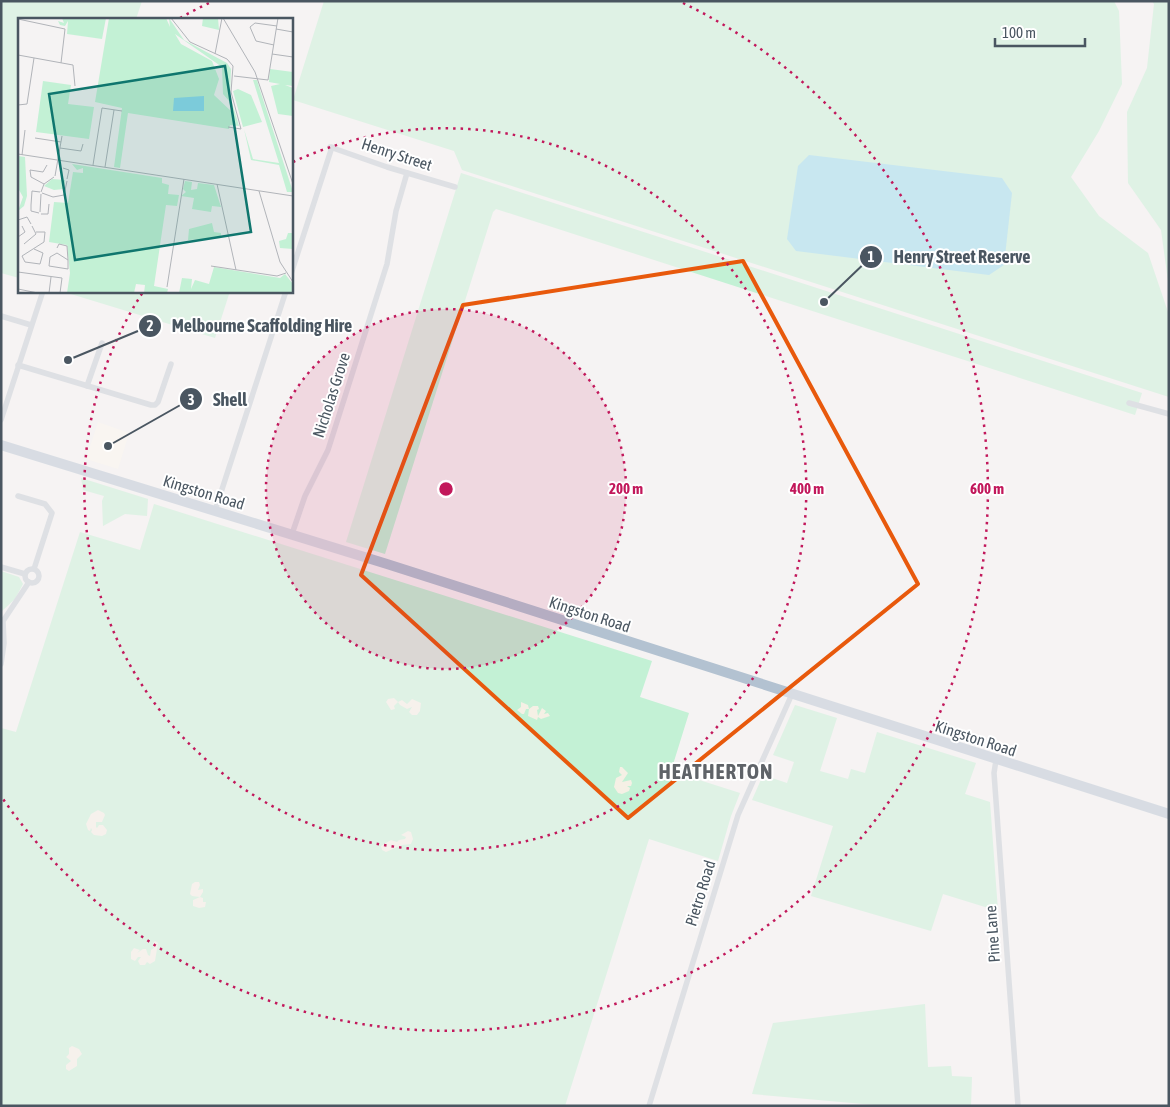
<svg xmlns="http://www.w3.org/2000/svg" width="1170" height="1107" font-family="'Asap Condensed',sans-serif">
	<rect width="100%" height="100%" fill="#f5f3f3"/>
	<polygon fill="#fdf9ef" points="98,422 129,433 118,469 86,459"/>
	<g fill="#c3f1d5">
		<polygon points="1,1 142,1 136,19 19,19 19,278 1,273"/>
		<polygon points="324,1 1114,1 1119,11 1122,84 1099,131 1071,177 1099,216 1148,253 1169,315 1169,397 462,170 454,151 293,100"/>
		<polygon points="1152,1 1169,1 1169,288 1161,230 1128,183 1127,112 1147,68 1154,4"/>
		<polygon points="461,173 1142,393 1135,415 496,209 493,212 385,554 346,542"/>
		<polygon points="61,291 230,291 215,338"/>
		<polygon points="81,478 148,499 147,516 125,514 103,526 102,501 104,496 83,490"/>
		<polygon points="154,504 652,661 640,697 689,713 671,771 740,793 731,816 718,861 649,839 565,1106 1,1106 1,728 16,732 80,532 140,550"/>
		<polygon points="1,571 19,577 23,584 15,599 1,612"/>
		<polygon points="795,705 837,718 820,771 848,779 851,769 865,773 877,732 976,763 965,794 990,802 998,911 943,894 931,931 811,896 833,826 752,800 763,775 787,783 794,762 773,755"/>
		<polygon points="925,1004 928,1067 951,1066 952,1076 972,1077 971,1106 886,1106 752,1094 773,1023"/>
	</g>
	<g fill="#f5f0e5">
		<polygon points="394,698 398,702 402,700 407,704 412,699 421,703 420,711 417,715 412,715 409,712 412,707 407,709 400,705 398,702 394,706 395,709 391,710 386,702 388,699"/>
		<polygon points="521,702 528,705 529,709 533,706 538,706 539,709 537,710 538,716 542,708 546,711 544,714 548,713 550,716 541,719 538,717 537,720 528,716 529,709 526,709 524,714 522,714 517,710 521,707"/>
		<polygon points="620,767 622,767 628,773 622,782 631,780 632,783 631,786 627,786 630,788 629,791 622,794 618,793 614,787 616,778 622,775 619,772"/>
		<polygon points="98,810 104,813 105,815 102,822 96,822 96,827 97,828 99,825 103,825 107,830 106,834 102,836 94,835 91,832 92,830 91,828 90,831 88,830 86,824 91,814"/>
		<polygon points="408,831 411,832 413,839 411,844 402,845 386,852 382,850 381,846 391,840 397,842 399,840 405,839 406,837 401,835"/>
		<polygon points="195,882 199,882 200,885 198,890 203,889 203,892 200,897 203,898 203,902 206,902 205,907 199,908 193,906 193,900 200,897 192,896 190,894 192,884"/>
		<polygon points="155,941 158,943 155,961 150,964 147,962 145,965 140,965 138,961 141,957 138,957 135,961 131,959 131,952 134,948 140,950 137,953 143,949 146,949 148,955 150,956 151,950 154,948 153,943"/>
		<polygon points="72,1046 79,1049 82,1054 77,1059 77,1066 69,1071 66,1069 66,1065 71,1061 66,1057 69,1054 69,1048"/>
	</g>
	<polygon fill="#90daee" points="809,155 1002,178 1012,193 1004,265 989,275 796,251 787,239 798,166"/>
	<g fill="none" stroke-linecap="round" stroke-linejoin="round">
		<g stroke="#c1cad2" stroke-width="5.5">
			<polyline points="330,147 387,167 455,187"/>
			<polyline points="291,274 332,147"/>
			<polyline points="1,316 31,325"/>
			<polyline points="18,365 151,405 155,405 158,402 171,364"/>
			<polyline points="87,386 102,343"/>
			<polyline points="1129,403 1169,414"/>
			<polyline points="1,420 43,291"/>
			<polyline points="18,496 45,504 52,513 34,569"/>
			<polyline points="215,511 286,291"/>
			<polyline points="292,534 305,496 328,450 387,264 396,211 407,173"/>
			<polyline points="1,567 25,574"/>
			<circle cx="32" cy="576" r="7"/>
			<polyline points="1,664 4,643 3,621 29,582"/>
			<polyline points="996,760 994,773 1018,1106"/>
			<polyline points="649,1106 738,815 792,694"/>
		</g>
		<polyline stroke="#b3c2d1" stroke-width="10" points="1,445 387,564 1169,814"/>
	</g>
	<path d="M0 0H1170V1107H0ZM743,261L918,584L628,818L361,575L463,305Z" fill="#f5f3f3" fill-opacity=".55" fill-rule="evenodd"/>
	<path fill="none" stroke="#e8590c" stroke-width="4" stroke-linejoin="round" d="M743,261L918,584L628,818L361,575L463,305Z"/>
	<circle cx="446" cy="489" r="180" fill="#c2185b" fill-opacity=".12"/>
	<g fill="none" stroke="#c2185b" stroke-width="2.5" stroke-dasharray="2.5 5">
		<circle cx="446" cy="489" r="180"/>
		<path d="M293 162A361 361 0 1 1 143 292"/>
		<path d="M180 18A541 541 0 0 1 209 3M683 3A541 541 0 1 1 3 799"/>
	</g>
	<g text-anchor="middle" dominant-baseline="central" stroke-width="4" stroke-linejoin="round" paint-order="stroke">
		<g font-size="16" fill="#4a5661" stroke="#fff">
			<text transform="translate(397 154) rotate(18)">Henry Street</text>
			<text transform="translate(331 395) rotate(-72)">Nicholas Grove</text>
			<text transform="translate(204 492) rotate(17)">Kingston Road</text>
			<text transform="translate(590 614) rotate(18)">Kingston Road</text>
			<text transform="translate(976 738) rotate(18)">Kingston Road</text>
			<text transform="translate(700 893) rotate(-73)">Pietro Road</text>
			<text transform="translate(992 934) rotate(-94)">Pine Lane</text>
		</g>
		<g font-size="21" font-weight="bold" letter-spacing="1" fill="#5f6368" stroke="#fff">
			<text x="716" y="771">HEATHERTON</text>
		</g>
	</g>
	<g transform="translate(18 18)">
		<rect width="275" height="275" fill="#f5f3f3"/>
		<path d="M44,0H88L84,21L49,16L50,3L47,8L42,7L40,3L46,5ZM91,0H148L152,9L151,0L166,22L209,45L213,51L212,78L221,108L212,107L211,111L110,95L102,150L96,149L104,90L77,84ZM157,16L204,49L205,76L211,83L214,94L196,77L201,61L194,43L163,26ZM185,0H200L201,12L184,8ZM252,51L275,54V68L267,67L275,70V98L260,96L253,68L262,66L251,64ZM235,62H239L242,72L275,174H269L261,147L233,142L226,111L235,141L261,145ZM25,63L53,67L50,86L76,89L71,121L18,114ZM220,71L233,77L244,104L225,109L215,73ZM0,138L7,139L9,178L6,188L0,193L5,179L0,170ZM54,146L144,160V165L151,167L150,176L161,177L159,188L148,187L136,268L150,271L149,275H126L127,267L118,266L116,275H49L52,255L49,227L31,224L36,184L50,185L55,154L65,155V150L59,152ZM34,161L47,162L46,171L36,172L26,168ZM167,163L174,164L173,172L179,171L180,165L196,167L203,189L194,188L193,194L174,191L176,180L163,178L168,174L165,171ZM194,205L196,214L203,215V220L170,222L171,211ZM270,215H275V231L262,230L261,223L268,221ZM196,249L262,260L267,256L275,266V275H161L164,260L174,261L173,271L177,262L191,266Z" fill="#c3f1d5" fill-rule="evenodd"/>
		<path d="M186,78V93H155L156,80Z" fill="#90daee"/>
		<path fill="none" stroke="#b1b4b9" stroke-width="1" d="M153,0L172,24L209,41L215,48L213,74L223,111L210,109M205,0L237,54L275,166M0,1L47,11L43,45M258,11L275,14M256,27L238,23L232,9L237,5L259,8M197,36L204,0M254,36L275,39M0,37L55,47L57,68M216,58L250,62L260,0M0,87L9,86L16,40M84,90L104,93M17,120L43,124M42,130L63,133L65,126M0,136L275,178M4,137L7,112M75,147L84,90M87,149L96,92M45,150L51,152L49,161M37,158L44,118M26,166L13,159L12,152L25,154L29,147M199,166L218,252M241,173L262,244L275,264M23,174L26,166L36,159M24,175L35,179L46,177L49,163M22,194L23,176M21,195L13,193V187L14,173L22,174M23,196H30L31,186M0,202L9,199L13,206M0,219L7,214L4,208M6,226L18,216L14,208M39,230L41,226L49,228L50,242M16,231L25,235L22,246L7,244L4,238L26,224L27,214H18M39,235L50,242V251L31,248L32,239ZM193,248L259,258L268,255M0,254L44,260L42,275M149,269L166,161M0,271L20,275M31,275L33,259"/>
		<path fill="#0f766e" fill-opacity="0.15" stroke="#0f766e" stroke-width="2.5" d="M207,48L233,214L57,242L31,76Z"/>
		<rect width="275" height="275" fill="none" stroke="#4a5661" stroke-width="2.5"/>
	</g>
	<circle cx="446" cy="489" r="8" fill="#c2185b" stroke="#fff" stroke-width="2.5"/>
	<g font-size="15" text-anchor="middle" font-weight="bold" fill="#c2185b" stroke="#fff" stroke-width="4" stroke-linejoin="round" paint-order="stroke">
		<text x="626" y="494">200 m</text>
		<text x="807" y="494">400 m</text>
		<text x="987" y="494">600 m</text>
	</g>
	<path fill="none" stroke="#4a5661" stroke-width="2" d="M824 302L871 257M68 360L150 326M108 446L191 399"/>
	<g fill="#4a5661" stroke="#fff" stroke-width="2">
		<circle cx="824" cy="302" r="5"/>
		<circle cx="68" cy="360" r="5"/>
		<circle cx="108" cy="446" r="5"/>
		<circle cx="871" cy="257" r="12"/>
		<circle cx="150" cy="326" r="12"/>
		<circle cx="191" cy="399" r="12"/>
	</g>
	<g font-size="15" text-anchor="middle" font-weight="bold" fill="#fff">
		<text x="871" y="262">1</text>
		<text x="150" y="331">2</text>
		<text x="191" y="405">3</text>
	</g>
	<g font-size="18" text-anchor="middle" font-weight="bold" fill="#4a5661" stroke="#fff" stroke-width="4" stroke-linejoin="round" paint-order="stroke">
		<text x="962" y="263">Henry Street Reserve</text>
		<text x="262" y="332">Melbourne Scaffolding Hire</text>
		<text x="230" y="406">Shell</text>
	</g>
	<rect width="1170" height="1107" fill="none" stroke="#4a5661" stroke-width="5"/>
	<path d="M995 38v8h90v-8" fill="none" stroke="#4a5661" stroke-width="2.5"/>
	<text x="1002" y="38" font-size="15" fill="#4a5661" stroke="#ffffff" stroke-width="4" paint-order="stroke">100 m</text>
</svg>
